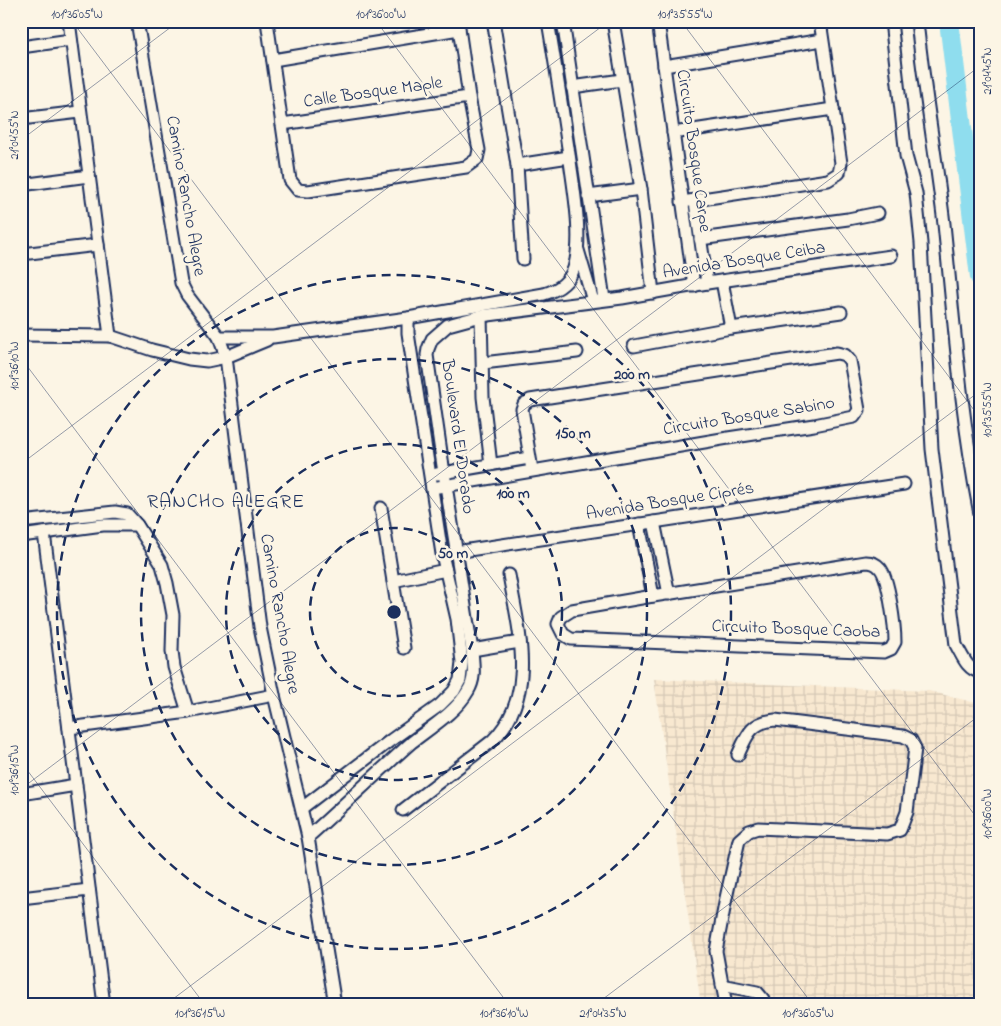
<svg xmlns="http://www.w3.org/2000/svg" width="1001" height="1026" font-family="'Indie Flower',sans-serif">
	<defs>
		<pattern id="industrial-grid" width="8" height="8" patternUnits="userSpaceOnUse" patternTransform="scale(1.25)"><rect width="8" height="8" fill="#f8e8d0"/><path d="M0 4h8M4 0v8" fill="none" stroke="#d4c7b5"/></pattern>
	</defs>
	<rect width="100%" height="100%" fill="#fcf5e5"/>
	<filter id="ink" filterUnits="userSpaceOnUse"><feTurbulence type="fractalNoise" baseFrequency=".02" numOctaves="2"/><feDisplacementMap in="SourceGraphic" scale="10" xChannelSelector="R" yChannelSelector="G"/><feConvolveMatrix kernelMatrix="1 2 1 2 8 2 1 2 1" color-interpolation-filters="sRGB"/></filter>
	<g filter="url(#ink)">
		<polygon fill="url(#industrial-grid)" points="654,679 929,691 980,704 980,1005 701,1005"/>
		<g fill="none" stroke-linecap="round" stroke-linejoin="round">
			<polyline stroke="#8fddee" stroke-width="20" points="949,21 980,277"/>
			<g stroke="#1b2f5e" stroke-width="15">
				<g id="minor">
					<polyline points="69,21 110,336"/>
					<polyline points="137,21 181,283 187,295 219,337 226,357 260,627 274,695 308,837 335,1005"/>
					<polyline points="267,21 290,180 298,190 308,191 466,167 477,159 479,150 469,97 458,21"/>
					<polyline points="563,21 604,299"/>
					<polyline points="613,21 641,189 653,293"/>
					<polyline points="658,21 694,286"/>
					<path d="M891,21L906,156L916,193L921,243L932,449L956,645C962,655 967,670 980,672"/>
					<path d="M917,21C924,89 936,156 944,224C954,321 961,418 980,514"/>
					<polyline points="494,26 517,165 523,259"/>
					<polyline points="21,47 71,40"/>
					<polyline points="273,60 459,29"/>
					<polyline points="664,66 822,40"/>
					<polyline points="572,87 622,80"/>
					<polyline points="21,119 80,112"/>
					<polyline points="282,124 469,97"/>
					<polyline points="673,133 833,109"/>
					<polyline points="517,165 569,157"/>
					<polyline points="21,185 89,176"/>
					<polyline points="588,196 641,189"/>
					<polyline points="682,202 828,180 839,173 841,163 820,21"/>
					<polyline points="695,202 707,283"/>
					<polyline points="700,239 848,219 878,213"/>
					<polyline points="578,250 593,301"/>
					<polyline points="21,254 98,245"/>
					<polyline points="722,281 731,328"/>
					<polyline points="481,316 483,397 491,465"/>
					<polyline points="21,335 110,336 152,350 189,359 207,361 226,357 267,340"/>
					<path d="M219,337H273L408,318L544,294C558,290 569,283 574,268C583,239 574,191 570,161C563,114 556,68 548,21"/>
					<polyline points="634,346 731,328 841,312"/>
					<polyline points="483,363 577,352"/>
					<polyline points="437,474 529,458"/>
					<polyline points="432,488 728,438 814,425 854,417 859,410 850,361 845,355 837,353 530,400 524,404 522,409 532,470"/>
					<polyline points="381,508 404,648"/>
					<polyline points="21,522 115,512 127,514 137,525 162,565 167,583 173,615 172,651 174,667 188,712 274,695"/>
					<polyline points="654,522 669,594"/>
					<polyline points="639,524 653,596"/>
					<polyline points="44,533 104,1005"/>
					<polyline points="21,536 103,525 137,525"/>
					<polyline points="449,553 904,484"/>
					<path d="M866,562C871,562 876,563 880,568C889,578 895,628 895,642L891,649L884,652L571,639L563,634L558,624L561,617L572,610L653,596Z"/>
					<polyline points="393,581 446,570"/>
					<polyline points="472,650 520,642"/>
					<polyline points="69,728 188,712"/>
					<polyline points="21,794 76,785"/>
					<polyline points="302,808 391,740 440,705 454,691 460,680 462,663 457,619 442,554 408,333 408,318"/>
					<path d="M403,810L492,741C538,696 519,631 509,575"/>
					<path d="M308,837C343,806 377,773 412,742C430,728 457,711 468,691C476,678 473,665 472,650L444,473L427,355L428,349L432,339L448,325L481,316L622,298L707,283L891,256"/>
					<polyline points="21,898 89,890"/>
					<polyline points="722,985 757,992 763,999 763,1005"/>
					<path d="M726,1005L716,951L726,898L739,840L749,831L758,828L887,834L900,830L907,812L915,748L911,740L903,736L775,720C751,722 747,735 738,755"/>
				</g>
			</g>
			<use href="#minor" stroke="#fcf5e5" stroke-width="11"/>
		</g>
	</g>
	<path fill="none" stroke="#1b2f5e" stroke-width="1" stroke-opacity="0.45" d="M72,21L813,1005M376,21L980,822M681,21L980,418M21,140L179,21M21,358L509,1005M21,464L609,21M21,762L205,1005M21,789L980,66M165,1005L980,391M595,1005L980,715"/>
	<g fill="none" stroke="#1b2f5e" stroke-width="2.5" stroke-dasharray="9 6">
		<circle cx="394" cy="612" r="84"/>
		<circle cx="394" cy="612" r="168"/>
		<circle cx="394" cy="612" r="253"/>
		<circle cx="394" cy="612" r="337"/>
	</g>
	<g text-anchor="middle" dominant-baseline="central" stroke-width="5" stroke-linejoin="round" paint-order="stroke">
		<g font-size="18" fill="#1b2f5e" stroke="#fcf5e5">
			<text transform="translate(373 93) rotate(-8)">Calle Bosque Maple</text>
			<text transform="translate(693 151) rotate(82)">Circuito Bosque Carpe</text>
			<text transform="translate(185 196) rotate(80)">Camino Rancho Alegre</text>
			<text transform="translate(744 261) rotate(-9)">Avenida Bosque Ceiba</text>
			<text transform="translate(749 417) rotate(-9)">Circuito Bosque Sabino</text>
			<text transform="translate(457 437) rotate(82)">Boulevard El Dorado</text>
			<text transform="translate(670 502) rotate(-9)">Avenida Bosque Ciprés</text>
			<text transform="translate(279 614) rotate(80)">Camino Rancho Alegre</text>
			<text transform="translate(796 630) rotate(2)">Circuito Bosque Caoba</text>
		</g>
		<g font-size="20" letter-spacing="1" fill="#1b2f5e" stroke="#fcf5e5">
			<text x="226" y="502">RANCHO ALEGRE</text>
		</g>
	</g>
	<circle cx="394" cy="612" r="8" fill="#1b2f5e" stroke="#fcf5e5" stroke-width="2.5"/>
	<g font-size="15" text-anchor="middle" font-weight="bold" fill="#1b2f5e" stroke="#fcf5e5" stroke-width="5" stroke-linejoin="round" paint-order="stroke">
		<text x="632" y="379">200 m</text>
		<text x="573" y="438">150 m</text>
		<text x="513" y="498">100 m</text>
		<text x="453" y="558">50 m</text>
	</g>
	<rect width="1001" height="1026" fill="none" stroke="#fcf5e5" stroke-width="55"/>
	<rect x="28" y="28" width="946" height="970" fill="none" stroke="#1b2f5e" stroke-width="2"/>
	<g font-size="12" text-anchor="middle" fill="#1b2f5e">
		<text x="77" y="18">101°36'05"W</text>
		<text x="381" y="18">101°36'00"W</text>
		<text x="685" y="18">101°35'55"W</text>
		<text transform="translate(987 71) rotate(-90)" y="4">21°04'45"N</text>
		<text transform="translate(14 135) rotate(-90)" y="4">21°04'55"N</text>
		<text transform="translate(14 366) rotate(-90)" y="4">101°36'10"W</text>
		<text transform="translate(987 410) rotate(-90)" y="4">101°35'55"W</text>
		<text transform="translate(14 770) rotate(-90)" y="4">101°36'15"W</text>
		<text transform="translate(987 814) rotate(-90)" y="4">101°36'00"W</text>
		<text x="200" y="1017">101°36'15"W</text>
		<text x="504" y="1017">101°36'10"W</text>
		<text x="603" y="1017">21°04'35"N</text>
		<text x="808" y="1017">101°36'05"W</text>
	</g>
</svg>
